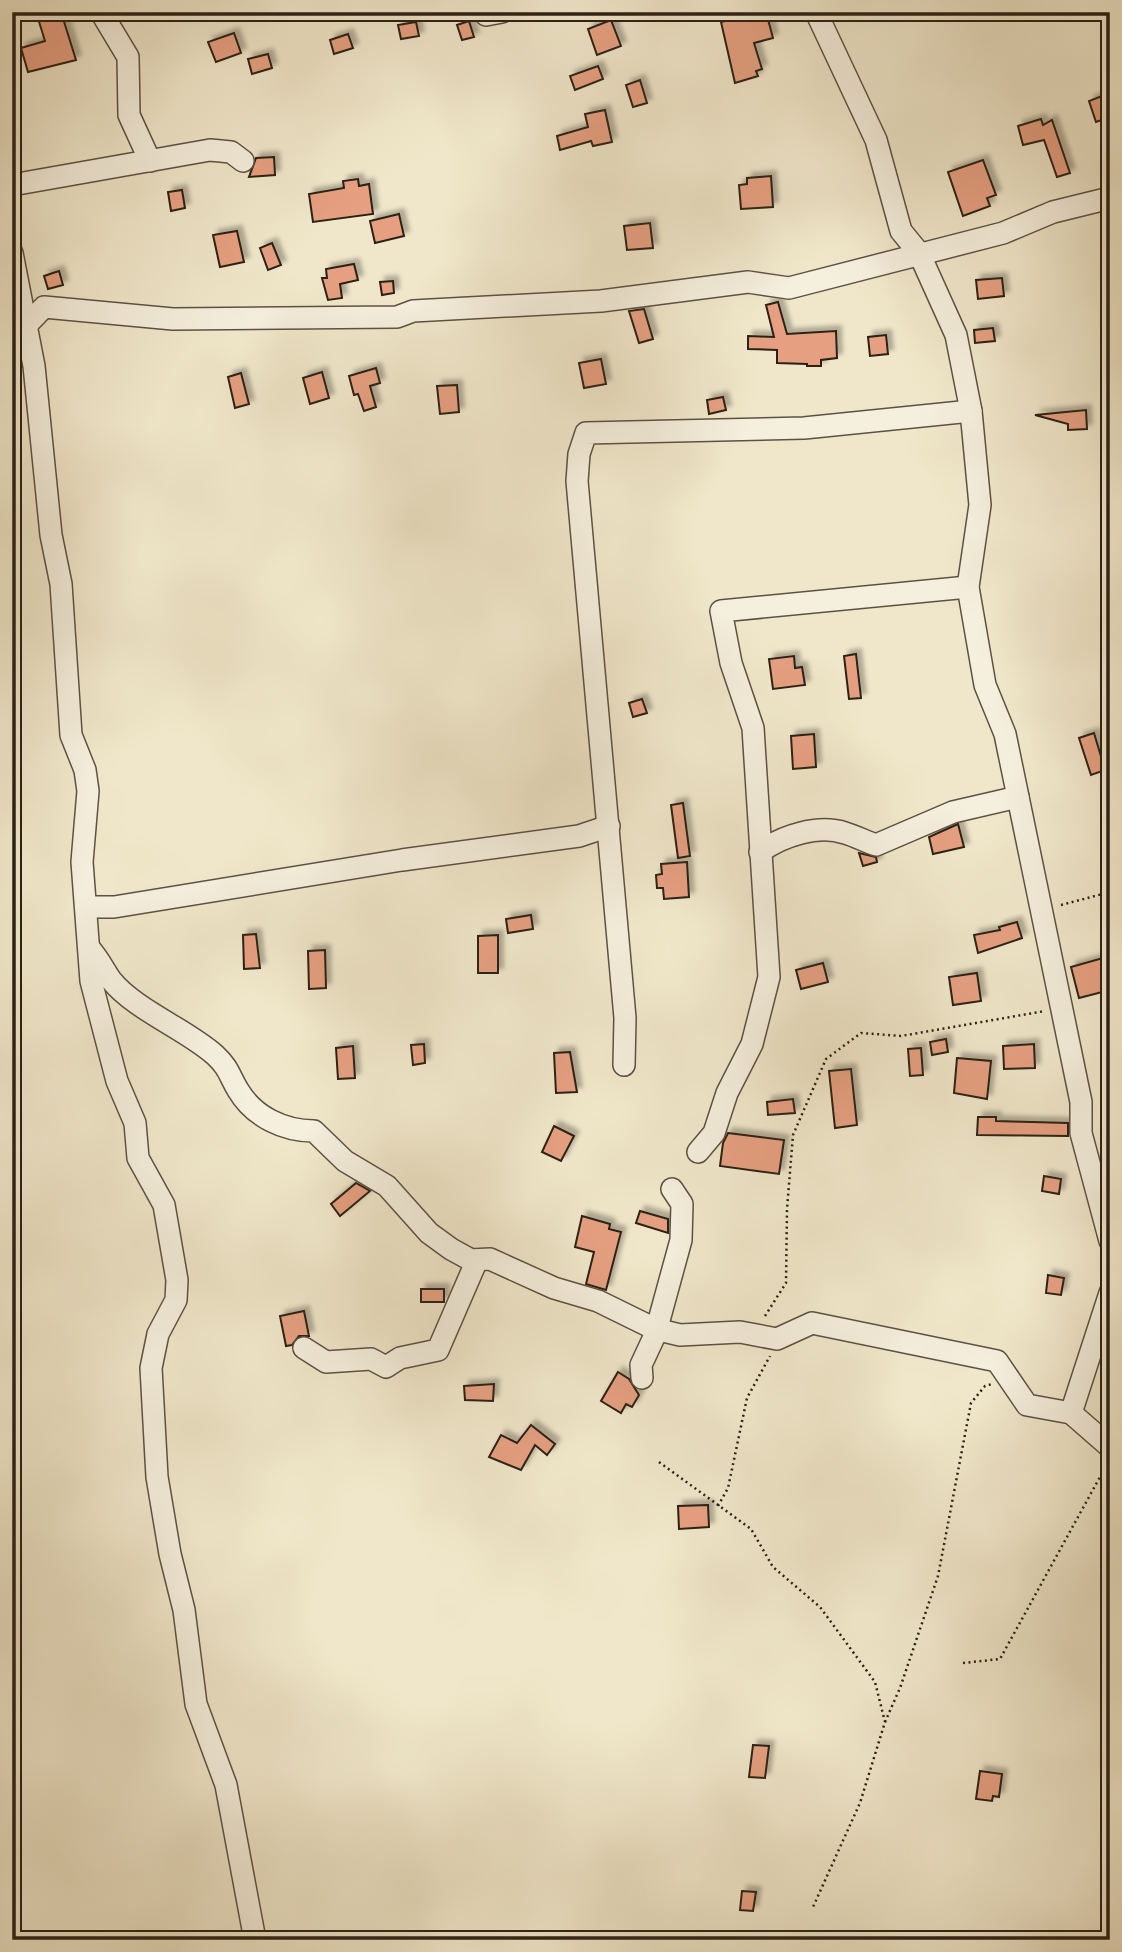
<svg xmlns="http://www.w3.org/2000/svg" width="1122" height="1952" font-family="'IM FELL French Canon',serif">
	<defs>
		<filter id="shadow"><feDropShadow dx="5" dy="-5" stdDeviation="2" flood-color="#0004"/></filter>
	</defs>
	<rect width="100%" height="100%" fill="#f0e7ca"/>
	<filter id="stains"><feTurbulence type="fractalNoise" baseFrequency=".00286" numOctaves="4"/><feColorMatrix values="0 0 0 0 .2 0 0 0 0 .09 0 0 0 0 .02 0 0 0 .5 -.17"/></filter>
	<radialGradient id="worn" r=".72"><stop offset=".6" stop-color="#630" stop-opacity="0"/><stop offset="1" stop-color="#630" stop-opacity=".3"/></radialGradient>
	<g fill="#e6a081" stroke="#2b2014" stroke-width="2" filter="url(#shadow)">
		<polygon points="36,12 61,12 76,60 28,72 21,48 45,41"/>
		<polygon points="760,12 766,12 773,38 754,43 762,69 756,71 758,76 735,83 721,22"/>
		<polygon points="611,20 621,46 597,55 588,29"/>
		<polygon points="469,21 474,37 462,40 457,25"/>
		<polygon points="416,22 419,36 401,39 398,25"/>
		<polygon points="234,33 241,53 216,62 208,42"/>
		<polygon points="348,34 353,48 334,54 330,40"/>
		<polygon points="268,54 272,68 252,74 248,59"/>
		<polygon points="598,66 603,79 575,90 570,76"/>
		<polygon points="640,80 647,103 633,107 626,85"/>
		<polygon points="1110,93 1110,117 1096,122 1089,101"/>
		<polygon points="605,110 612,142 593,146 591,141 560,150 557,136 588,127 585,114"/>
		<polygon points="1041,119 1043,125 1052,120 1070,173 1057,177 1044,140 1023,145 1018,126"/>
		<polygon points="274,157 275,175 249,177 256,158"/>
		<polygon points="983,160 996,195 987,198 990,206 963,216 948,172"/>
		<polygon points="771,176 773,207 741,209 739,185 747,184 747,178"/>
		<polygon points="358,179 359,186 369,184 373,214 313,222 309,194 344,188 343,181"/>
		<polygon points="182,190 185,208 171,211 168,192"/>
		<polygon points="399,214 404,236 375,243 370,221"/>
		<polygon points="650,223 653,248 627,250 624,226"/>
		<polygon points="237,231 244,262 220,267 213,235"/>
		<polygon points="272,243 281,265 268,270 260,248"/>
		<polygon points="354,264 358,280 340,284 342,298 328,300 322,278 327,278 326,269"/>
		<polygon points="59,271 63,285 48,289 44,276"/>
		<polygon points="1002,278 1004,296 978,299 976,280"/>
		<polygon points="393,281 394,293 382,295 380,282"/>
		<polygon points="778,302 787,334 836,331 837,358 821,360 821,366 807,366 807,364 777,363 777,350 748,349 748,336 774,337 766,305"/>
		<polygon points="644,309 653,339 639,343 629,311"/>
		<polygon points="993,328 995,341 975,343 974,330"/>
		<polygon points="886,335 888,354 870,356 868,337"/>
		<polygon points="601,359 606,384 584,388 579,363"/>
		<polygon points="376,368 380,383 370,386 376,407 364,411 358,394 354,395 349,376"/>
		<polygon points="322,372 329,398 310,404 303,378"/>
		<polygon points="241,373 249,404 235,408 228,377"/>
		<polygon points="457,385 459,412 440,414 437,386"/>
		<polygon points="723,397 726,410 709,414 707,400"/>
		<polygon points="1086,410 1087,429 1068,430 1068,424 1035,415"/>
		<polygon points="856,654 861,698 849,699 844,656"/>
		<polygon points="794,656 795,668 802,667 805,685 773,689 769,659"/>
		<polygon points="642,699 647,713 633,717 629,703"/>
		<polygon points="1094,733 1105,770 1091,775 1079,738"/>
		<polygon points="814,734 816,767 793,769 791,736"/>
		<polygon points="683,803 690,856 678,858 671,805"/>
		<polygon points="958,824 964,847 933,854 929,837"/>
		<polygon points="859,853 876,857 877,862 863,866"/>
		<polygon points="687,862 689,897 664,899 663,888 657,888 656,875 662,874 661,864"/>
		<polygon points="531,915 533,929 508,933 506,919"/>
		<polygon points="1017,922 1022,938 978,953 974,935 1000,930 999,927"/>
		<polygon points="256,934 260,968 244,969 243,935"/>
		<polygon points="498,935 498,973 478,973 478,936"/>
		<polygon points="325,950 326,988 309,989 308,951"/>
		<polygon points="1110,956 1110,990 1079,998 1071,967"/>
		<polygon points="823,963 828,982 801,989 796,970"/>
		<polygon points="977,973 981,1001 953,1005 949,977"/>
		<polygon points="946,1039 948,1052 932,1055 930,1042"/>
		<polygon points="424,1044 425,1063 413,1065 411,1045"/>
		<polygon points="1034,1044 1035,1068 1004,1069 1003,1046"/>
		<polygon points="353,1046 355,1078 338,1079 336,1048"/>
		<polygon points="921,1048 923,1075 910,1076 908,1049"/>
		<polygon points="570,1052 577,1092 556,1093 554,1053"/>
		<polygon points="957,1058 991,1061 987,1099 954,1093"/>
		<polygon points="851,1069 857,1125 835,1128 829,1071"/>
		<polygon points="793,1099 795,1113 768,1115 767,1102"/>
		<polygon points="978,1117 996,1117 996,1121 1068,1123 1068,1136 977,1135"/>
		<polygon points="554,1126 574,1136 561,1161 542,1152"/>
		<polygon points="728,1133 784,1140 779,1174 720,1166 723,1143"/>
		<polygon points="1044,1176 1061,1179 1059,1194 1042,1191"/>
		<polygon points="356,1183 370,1191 340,1216 331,1204"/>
		<polygon points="640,1211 668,1219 668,1233 636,1223"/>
		<polygon points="582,1216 610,1224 609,1229 621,1232 606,1290 586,1284 594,1252 575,1247"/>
		<polygon points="1048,1275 1064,1278 1061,1295 1046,1293"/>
		<rect x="421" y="1289" width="23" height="13"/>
		<polygon points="304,1311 309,1336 299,1336 292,1345 286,1346 280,1316"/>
		<polygon points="618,1372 629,1379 639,1395 632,1407 626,1404 621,1413 601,1401"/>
		<polygon points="494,1384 493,1401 465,1400 464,1386"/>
		<polygon points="531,1425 555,1444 547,1455 535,1445 521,1470 489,1457 501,1435 517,1443"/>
		<polygon points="708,1505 709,1527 679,1529 678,1506"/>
		<polygon points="753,1745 769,1746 765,1778 749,1777"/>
		<polygon points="980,1771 1002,1774 999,1797 993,1796 992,1801 976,1799"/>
		<polygon points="742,1891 756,1892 753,1911 740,1910"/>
	</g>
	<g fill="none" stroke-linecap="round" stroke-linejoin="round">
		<g stroke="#5c5242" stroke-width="24">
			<g id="minor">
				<polyline points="101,12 128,57 129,115 150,161"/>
				<polyline points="485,12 486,15 502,12"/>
				<polyline points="816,12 876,140 901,231 919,253 956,335 971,411 980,505 968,587 985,685 1005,734 1081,1102 1081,1133 1110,1241"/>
				<polyline points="12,185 210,150 231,152 243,161"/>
				<polyline points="12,253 34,366 51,535 61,584 71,735 85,770 88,791 82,862 91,981 117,1081 135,1123 138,1158 164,1205 177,1280 176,1300 158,1334 151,1368 157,1477 170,1554 184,1610 196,1704 226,1785 255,1940"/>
				<polyline points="12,340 44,307 173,319 397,317 413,311 601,301 748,282 789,288 1003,233 1053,212 1110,198"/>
				<path d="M760,852C782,836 818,824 845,833C855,836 865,841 876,845L953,812L1018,797"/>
				<polyline points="86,907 114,907 402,860 579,836 609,826"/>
				<path d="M90,949C99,959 104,970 111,980C135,1010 186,1029 215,1055C229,1068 229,1075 238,1090C254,1117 284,1131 314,1131L345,1161L387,1186L429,1233L451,1249L471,1260L490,1259L554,1288L598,1301L655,1329L680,1335L740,1332L777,1339L812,1323L997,1361L1027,1405L1071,1413"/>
				<polyline points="624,1065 625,1018 577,481 579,454 586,433 804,428 971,411"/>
				<polyline points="698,1152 714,1133 727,1093 752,1044 769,977 753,728 731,663 721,611 968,587"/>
				<polyline points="1110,1293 1071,1413 1110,1447"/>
				<polyline points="304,1348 326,1362 371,1359 386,1367 400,1358 438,1350 477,1260"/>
				<polyline points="642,1378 641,1365 655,1335 681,1240 682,1204 672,1189"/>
			</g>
		</g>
		<g stroke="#2b2014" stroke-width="2.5" stroke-dasharray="2 3.5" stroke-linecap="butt">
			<polyline points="1061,905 1110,892"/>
			<polyline points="765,1316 786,1283 787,1209 793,1135 826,1059 861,1033 901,1036 1045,1011"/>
			<polyline points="659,1462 751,1529 773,1567 820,1607 875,1682 885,1722 860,1803 813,1907"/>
			<polyline points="718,1506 728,1488 747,1398 770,1356"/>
			<polyline points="963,1663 1000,1659 1106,1466"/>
			<polyline points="885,1722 900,1688 938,1576 971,1403 985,1386 992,1384"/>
		</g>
		<use href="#minor" stroke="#f5efdd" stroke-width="21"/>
	</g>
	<rect width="1122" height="1952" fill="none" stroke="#f0e7ca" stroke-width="42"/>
	<rect x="14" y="14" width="1094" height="1924" fill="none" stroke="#2b2014" stroke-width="3.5"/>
	<rect x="21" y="21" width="1080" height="1910" fill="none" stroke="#2b2014" stroke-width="2"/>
	<rect width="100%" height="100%" filter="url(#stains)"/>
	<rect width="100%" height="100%" fill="url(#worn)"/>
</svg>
